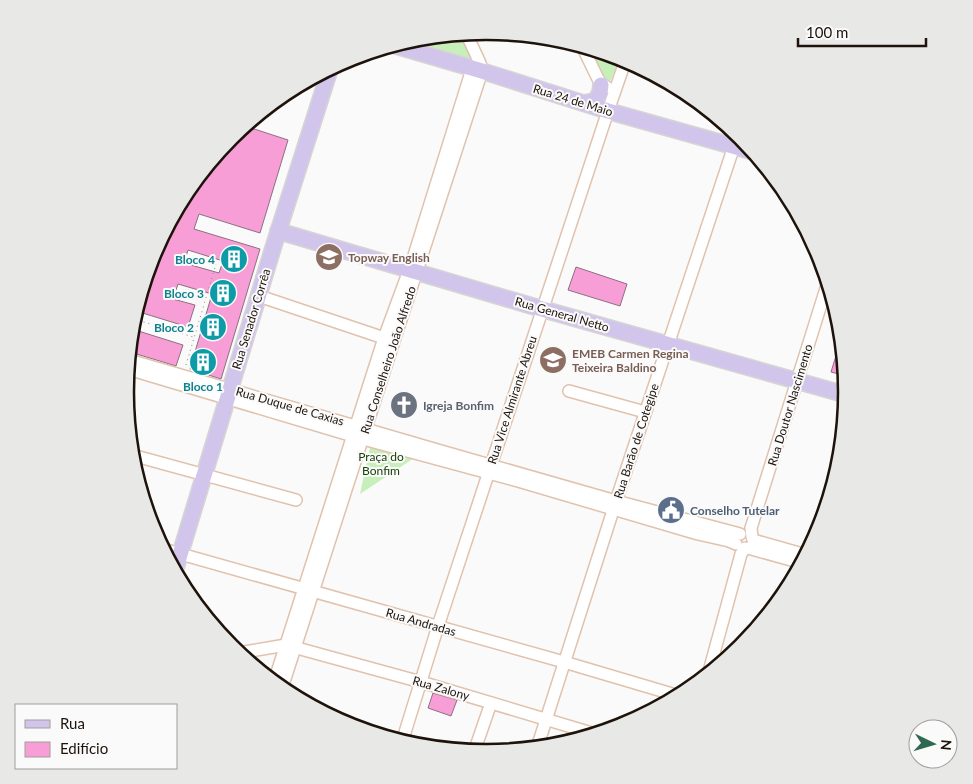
<svg xmlns="http://www.w3.org/2000/svg" width="973" height="784" font-family="Lato,sans-serif">
	<rect width="100%" height="100%" fill="#fafafa"/>
	<g fill="#c7efba">
		<polygon points="463,34 470,55 470,59 466,59 406,41 416,38"/>
		<polygon points="589,48 620,57 611,80 606,81"/>
		<polygon points="371,443 414,458 360,494"/>
	</g>
	<g fill="#f89ed6" stroke="#8d6f81" fill-rule="evenodd">
		<path d="M245,126L288,140L260,233L199,214L194,229L260,249L221,379L190,369L212,294L178,284L173,299L195,305L188,327L136,311L153,254L187,191L232,137ZM188,250L223,261L219,273L184,263Z"/>
		<polygon points="576,267 627,284 620,306 568,290"/>
		<polygon points="132,329 183,345 176,366 130,352"/>
		<polygon points="842,336 846,376 831,372"/>
		<polygon points="433,693 457,700 451,716 428,708"/>
	</g>
	<g fill="none" stroke-linecap="round" stroke-linejoin="round">
		<g stroke="#e0c2ad" stroke-width="14">
			<g id="minor">
				<polyline points="582,46 601,85 607,87"/>
				<polyline points="259,296 390,340"/>
				<polyline points="129,360 441,451 616,501 740,534"/>
				<polyline points="128,369 363,439 518,481 698,534 729,541 736,544"/>
				<polyline points="569,391 645,412"/>
				<polyline points="132,455 296,500"/>
				<polyline points="752,537 751,528 828,282"/>
				<polyline points="753,540 806,555"/>
				<polyline points="748,548 802,563"/>
				<polyline points="163,549 564,662 679,696"/>
				<polyline points="238,653 286,645 421,682 595,734"/>
				<polyline points="708,675 741,554 745,548"/>
				<polyline points="274,682 384,338 411,265 472,69"/>
				<polyline points="282,688 394,341 482,71 480,63 466,33"/>
				<polyline points="402,742 438,626 608,111 626,59"/>
				<polyline points="537,748 616,501 738,134"/>
				<polyline points="474,752 491,703"/>
			</g>
		</g>
		<g stroke="#d6d5d3" stroke-width="18">
			<g id="major">
				<polyline points="393,45 482,71 608,111 754,152"/>
				<polyline points="584,103 595,101 600,93 601,85"/>
				<polyline points="278,231 542,309 847,395"/>
				<polyline points="175,571 273,248 330,69"/>
			</g>
		</g>
		<g stroke="#88827e" stroke-width="1" stroke-dasharray="1 4" stroke-linecap="butt">
			<polyline points="134,319 193,337"/>
			<polyline points="186,365 216,264"/>
		</g>
		<use href="#minor" stroke="#fff" stroke-width="11"/>
		<use href="#major" stroke="#d2c5eb" stroke-width="15"/>
	</g>
	<defs>
		<g id="university-disc" transform="scale(1.4375)"><circle r="9.5" fill="#8d6e63" stroke="#fafafa"/><path d="M0-5L7-2L0 1L-7-2ZM-4 1L0 2.5L4 1V4Q0 6-4 4Z" fill="#fff"/></g>
		<g id="building-disc" transform="scale(1.4375)"><circle r="9.5" fill="#0f9aa8" stroke="#fafafa"/><path d="M-4-6H4V6H1V3H-1V6H-4ZM-2.5-4.3h1.7v1.8h-1.7ZM.8-4.3h1.7v1.8H.8ZM-2.5-1h1.7V.8h-1.7ZM.8-1h1.7V.8H.8Z" fill="#fff"/></g>
		<g id="church-disc" transform="scale(1.4375)"><circle r="9.5" fill="#6b7280" stroke="#fafafa"/><path d="M-1.2-6h2.4v3.5h3.3v2.4h-3.3V6h-2.4V-.1h-3.3v-2.4h3.3Z" fill="#fff"/></g>
		<g id="civic-disc" transform="scale(1.4375)"><circle r="9.5" fill="#5c6f8a" stroke="#fafafa"/><path d="M-.6-6.5H3V-4.5H.6V-3L4-1V1h2V6H-6V1h2V-1L-.6-3ZM-1.2 2.5V6h2.4V2.5Z" fill="#fff"/></g>
	</defs>
	<g fill-rule="evenodd">
		<use href="#university-disc" x="329" y="257"/>
		<use href="#building-disc" x="234" y="259"/>
		<use href="#building-disc" x="223" y="293"/>
		<use href="#building-disc" x="213" y="327"/>
		<use href="#university-disc" x="553" y="360"/>
		<use href="#building-disc" x="203" y="362"/>
		<use href="#church-disc" x="404" y="405"/>
		<use href="#civic-disc" x="671" y="510"/>
	</g>
	<g text-anchor="middle" dominant-baseline="central" stroke-width="4" stroke-linejoin="round" paint-order="stroke">
		<g font-size="12" fill="#1e130b" stroke="#fafafa">
			<text transform="translate(573 100) rotate(17)">Rua 24 de Maio</text>
			<text transform="translate(562 314) rotate(16)">Rua General Netto</text>
			<text transform="translate(251 319) rotate(-73)">Rua Senador Corrêa</text>
			<text transform="translate(388 360) rotate(-72)">Rua Conselheiro João Alfredo</text>
			<text transform="translate(512 400) rotate(-72)">Rua Vice Almirante Abreu</text>
			<text transform="translate(790 405) rotate(-73)">Rua Doutor Nascimento</text>
			<text transform="translate(290 406) rotate(16)">Rua Duque de Caxias</text>
			<text transform="translate(636 441) rotate(-72)">Rua Barão de Cotegipe</text>
			<text transform="translate(421 622) rotate(16)">Rua Andradas</text>
			<text transform="translate(441 688) rotate(16)">Rua Zalony</text>
		</g>
		<g font-size="12" font-weight="bold" fill="#785e54" stroke="#fafafa" text-anchor="start">
			<text x="348" y="257">Topway English</text>
			<text x="572" y="353">EMEB Carmen Regina<tspan x="572" dy="14">Teixeira Baldino</tspan></text>
		</g>
		<g font-size="12" font-weight="bold" fill="#0d838f" stroke="#fafafa" text-anchor="end">
			<text x="215" y="259">Bloco 4</text>
			<text x="204" y="293">Bloco 3</text>
			<text x="194" y="327">Bloco 2</text>
			<text x="203" y="386" text-anchor="middle">Bloco 1</text>
		</g>
		<g font-size="12" font-weight="bold" fill="#5b616d" stroke="#fafafa" text-anchor="start">
			<text x="423" y="405">Igreja Bonfim</text>
		</g>
		<g font-size="12" fill="#194007" stroke="#fafafa">
			<text x="381" y="456">Praça do<tspan x="381" dy="14">Bonfim</tspan></text>
		</g>
		<g font-size="12" font-weight="bold" fill="#4e5e75" stroke="#fafafa" text-anchor="start">
			<text x="690" y="510">Conselho Tutelar</text>
		</g>
	</g>
	<path d="M0 0H973V784H0ZM134 392a352 352 0 1 1 704 0a352 352 0 1 1-704 0Z" fill="#e8e8e7" fill-rule="evenodd"/>
	<path fill="none" stroke="#1e130b" stroke-width="2.5" d="M134 392a352 352 0 1 1 704 0a352 352 0 1 1-704 0Z"/>
	<rect x="15" y="704" width="162" height="65" fill="#fafafa" stroke="#a29e9a"/>
	<rect x="25" y="720" width="25" height="8" fill="#d2c5eb" stroke="#a29e9a"/>
	<text x="60" y="729" font-size="15" fill="#1e130b">Rua</text>
	<rect x="25" y="742" width="25" height="15" fill="#f89ed6" stroke="#a29e9a"/>
	<text x="60" y="754" font-size="15" fill="#1e130b">Edifício</text>
	<g transform="translate(933 744) rotate(95)"><circle r="24" fill="#fafafa" stroke="#a29e9a"/>
	<path d="M0-4L9 19L0 12L-9 19Z" fill="#306952"/>
	<text y="-8" font-size="14" font-weight="bold" text-anchor="middle" fill="#1e130b">N</text>
	</g>
	<path d="M798 38v8h128v-8" fill="none" stroke="#1e130b" stroke-width="2.5"/>
	<text x="806" y="38" font-size="15" fill="#1e130b" stroke="#fafafa" stroke-width="4" paint-order="stroke">100 m</text>
</svg>
